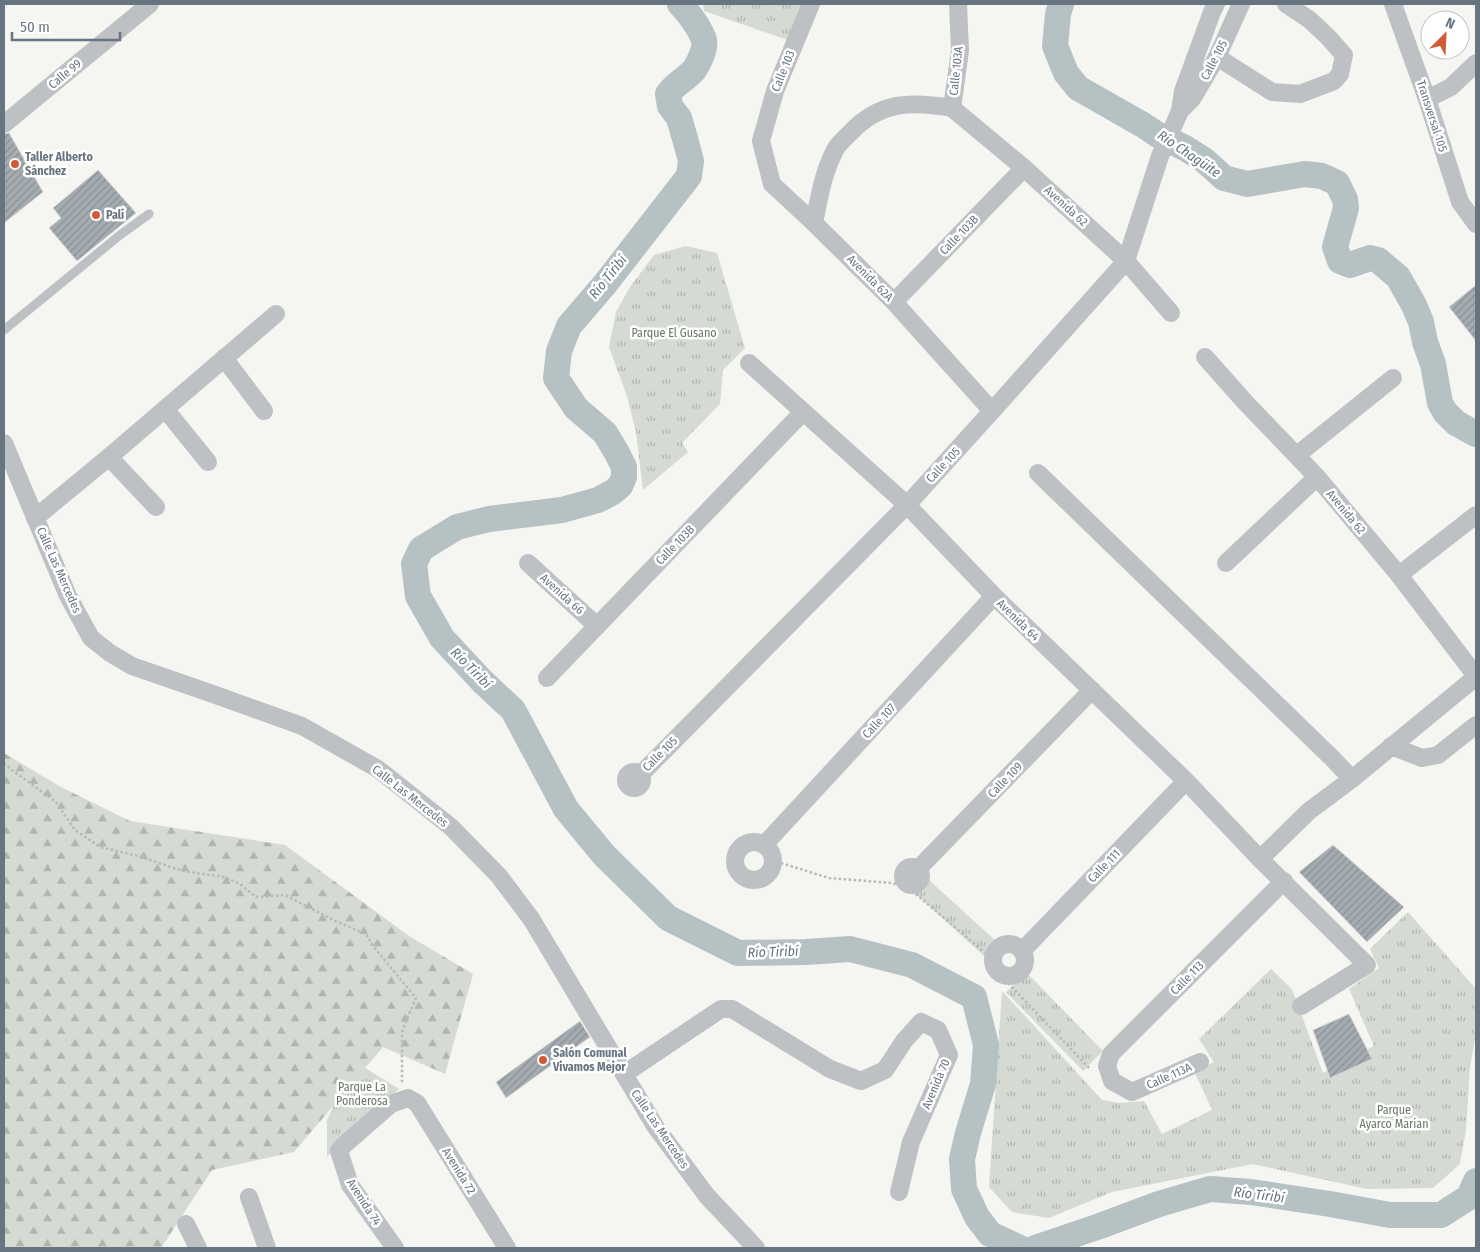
<svg xmlns="http://www.w3.org/2000/svg" width="1480" height="1252" font-family="'Fira Sans Condensed',sans-serif">
	<defs>
		<pattern id="grass-tufts" width="24" height="20" patternUnits="userSpaceOnUse" patternTransform="scale(1.25)"><rect width="24" height="20" fill="#d5dad2"/><path d="M3 7l-1-3M5 7V3M7 7l1-3M15 17l-1-3M17 17v-4M19 17l1-3" fill="none" stroke="#b1b5b0"/></pattern>
		<pattern id="forest-firs" width="22" height="20" patternUnits="userSpaceOnUse" patternTransform="scale(1.25)"><rect width="22" height="20" fill="#d5dad2"/><path d="M5 1l3.5 6h-7zM16 11l3.5 6h-7z" fill="#b1b5b0"/></pattern>
		<pattern id="building-hatch" width="6" height="6" patternUnits="userSpaceOnUse" patternTransform="scale(1.25)"><rect width="6" height="6" fill="#a5acb1"/><path d="M-1 1l2-2M0 6l6-6M5 7l2-2" fill="none" stroke="#8a9195"/></pattern>
	</defs>
	<rect width="100%" height="100%" fill="#f5f5f2"/>
	<g fill="url(#grass-tufts)">
		<polygon points="703,4 802,4 788,40 704,11"/>
		<polygon points="686,246 717,253 745,348 723,370 720,404 682,443 688,452 643,490 636,432 627,396 609,347 616,312 630,287 654,255"/>
		<polygon points="929,880 998,943 985,957 916,894"/>
		<polygon points="1408,912 1476,989 1476,1033 1470,1067 1466,1130 1460,1164 1433,1188 1367,1189 1253,1164 1112,1192 1049,1218 1012,1212 989,1187 1002,991 1102,1100 1120,1103 1144,1101 1162,1134 1212,1110 1195,1073 1214,1062 1199,1039 1271,969 1292,989 1323,1073 1374,1046 1349,989 1379,968 1370,949"/>
		<polygon points="1027,973 1103,1051 1083,1071 1006,992"/>
		<polygon points="354,1061 399,1089 327,1157 327,1120"/>
	</g>
	<polygon fill="url(#forest-firs)" points="4,753 59,786 130,821 285,845 409,936 473,974 445,1074 383,1047 294,1152 212,1170 161,1248 4,1248"/>
	<g fill="none" stroke-linecap="round" stroke-linejoin="round">
		<g stroke="#b6c1c4" stroke-width="26">
			<path d="M680,4C688,12 700,28 704,40C706,48 699,63 694,70C686,79 675,84 668,94L670,106L679,118L686,142L691,161L689,176L605,284L569,326L559,351L556,378L576,408L605,433L617,453L624,467V477L620,486L613,492L598,500L562,510L489,519L457,527L421,549L414,564L418,596L442,638L482,681L513,710L566,809L604,855L668,918L738,953L806,952L850,949L912,965L974,997L986,1045L983,1084L968,1133L962,1159L964,1189L977,1217L990,1234L1020,1248"/>
			<polyline points="1061,4 1058,14 1055,46 1066,73 1078,88 1143,125 1158,135 1185,148 1204,160 1224,178 1247,184 1305,174 1322,176 1337,183 1345,199 1346,208 1335,247 1340,261 1350,265 1370,258 1378,260 1398,277 1414,305 1421,322 1425,342 1433,364 1440,403 1445,412 1456,423 1476,434"/>
			<polyline points="1035,1248 1100,1226 1159,1204 1210,1189 1251,1192 1330,1204 1390,1215 1441,1215 1469,1197 1476,1181"/>
		</g>
	</g>
	<g fill="url(#building-hatch)" stroke="#d7d7d5">
		<polygon points="9,133 43,192 4,223 4,134"/>
		<polygon points="98,170 136,213 77,261 49,228 61,218 53,208"/>
		<polygon points="1476,285 1476,341 1449,307"/>
		<polygon points="1333,845 1404,907 1367,942 1299,872"/>
		<polygon points="1349,1014 1372,1059 1330,1078 1313,1030"/>
		<polygon points="580,1021 590,1037 506,1098 496,1082"/>
	</g>
	<g fill="none" stroke-linecap="round" stroke-linejoin="round">
		<g stroke="#b7babc" stroke-width="2.5" stroke-dasharray="2.5 2.5" stroke-linecap="butt">
			<polyline points="4,763 12,770 56,802 75,830 100,847 138,856 183,871 224,877 240,884 256,897 285,895 335,921 366,934 373,946 416,998 408,1016 402,1032 402,1083"/>
			<polyline points="781,863 829,878 892,883 910,889 990,957"/>
			<polyline points="1008,983 1089,1068"/>
		</g>
		<polyline stroke="#bdc1c4" stroke-width="9" points="4,330 120,235 149,214"/>
		<g stroke="#bdc1c4" stroke-width="18">
			<polyline points="811,4 775,91 761,141 772,184 814,223 894,302 992,411"/>
			<polyline points="1393,4 1427,99 1460,202 1476,224"/>
			<polyline points="1217,57 1272,92 1300,94 1334,81 1340,74 1344,55 1328,37 1310,20 1286,4"/>
			<polyline points="1427,99 1451,87 1476,63"/>
			<polyline points="952,108 1024,168 1126,261 1171,313"/>
			<polyline points="952,108 960,51 958,4"/>
			<polyline points="1180,111 1192,99 1217,57 1241,4"/>
			<polyline points="4,124 150,4"/>
			<path d="M814,223C819,198 823,173 835,150C838,144 845,138 850,133C880,101 911,101 952,108"/>
			<polyline points="894,302 1024,168"/>
			<polyline points="1205,357 1245,402 1317,477 1399,575 1476,676"/>
			<polyline points="224,358 264,411"/>
			<polyline points="749,363 907,505 994,596 1186,781 1260,859 1367,965 1301,1006"/>
			<polyline points="165,409 208,462"/>
			<polyline points="4,443 68,596 91,638 110,653 132,666 210,693 302,726 378,769 451,827 499,876 532,920 655,1126 707,1196 756,1248"/>
			<polyline points="1297,455 1393,378"/>
			<polyline points="109,457 156,507"/>
			<polyline points="1038,473 1332,758 1352,779"/>
			<polyline points="35,518 109,457 276,314"/>
			<polyline points="528,563 597,626"/>
			<polyline points="1226,563 1317,477"/>
			<polyline points="1399,575 1476,515"/>
			<polyline points="547,678 803,412"/>
			<polyline points="1391,746 1422,758 1438,755 1476,725"/>
			<circle cx="634" cy="780" r="8"/>
			<polyline points="640,775 907,505 992,411 1126,261 1160,156 1180,111 1183,91 1212,12 1216,4"/>
			<circle cx="754" cy="861" r="19"/>
			<polyline points="764,845 994,596"/>
			<polyline points="1260,859 1309,811 1352,779 1476,677"/>
			<circle cx="912" cy="876" r="9"/>
			<polyline points="918,869 1092,690"/>
			<circle cx="1009" cy="960" r="16"/>
			<polyline points="1022,951 1186,781"/>
			<polyline points="1200,1062 1132,1092 1112,1081 1107,1066 1111,1054 1284,881"/>
			<polyline points="624,1074 721,1009 732,1009 830,1069 861,1081 885,1070 904,1041 921,1022 938,1030 949,1055 911,1142 899,1192"/>
			<polyline points="249,1197 267,1248"/>
			<polyline points="186,1224 198,1248"/>
			<polyline points="395,1248 350,1185 339,1151 344,1145 391,1104 408,1098 417,1103 507,1248"/>
		</g>
	</g>
	<g fill="#d15b37" stroke="#fff" stroke-width="2">
		<circle cx="15" cy="164" r="5"/>
		<circle cx="96" cy="215" r="5"/>
		<circle cx="543" cy="1060" r="5"/>
	</g>
	<g text-anchor="middle" dominant-baseline="central" stroke-width="5" stroke-linejoin="round" paint-order="stroke">
		<g font-size="12" fill="#677580" stroke="#fff">
			<text transform="translate(1214 60) rotate(-62)">Calle 105</text>
			<text transform="translate(783 71) rotate(-68)">Calle 103</text>
			<text transform="translate(956 71) rotate(-84)">Calle 103A</text>
			<text transform="translate(65 74) rotate(-40)">Calle 99</text>
			<text transform="translate(1432 116) rotate(72)">Transversal 105</text>
			<text transform="translate(1066 206) rotate(42)">Avenida 62</text>
			<text transform="translate(959 235) rotate(-46)">Calle 103B</text>
			<text transform="translate(870 278) rotate(45)">Avenida 62A</text>
			<text transform="translate(943 465) rotate(-47)">Calle 105</text>
			<text transform="translate(1346 512) rotate(50)">Avenida 62</text>
			<text transform="translate(675 545) rotate(-46)">Calle 103B</text>
			<text transform="translate(59 570) rotate(66)">Calle Las Mercedes</text>
			<text transform="translate(562 594) rotate(42)">Avenida 66</text>
			<text transform="translate(1018 620) rotate(44)">Avenida 64</text>
			<text transform="translate(879 721) rotate(-47)">Calle 107</text>
			<text transform="translate(660 754) rotate(-45)">Calle 105</text>
			<text transform="translate(1005 780) rotate(-46)">Calle 109</text>
			<text transform="translate(410 796) rotate(38)">Calle Las Mercedes</text>
			<text transform="translate(1104 866) rotate(-46)">Calle 111</text>
			<text transform="translate(1187 978) rotate(-45)">Calle 113</text>
			<text transform="translate(1169 1076) rotate(-24)">Calle 113A</text>
			<text transform="translate(936 1084) rotate(-67)">Avenida 70</text>
			<text transform="translate(660 1129) rotate(56)">Calle Las Mercedes</text>
			<text transform="translate(459 1171) rotate(58)">Avenida 72</text>
			<text transform="translate(364 1202) rotate(57)">Avenida 74</text>
		</g>
		<g font-size="12" font-weight="bold" fill="#677580" stroke="#fff" text-anchor="start">
			<text x="25" y="157">Taller Alberto<tspan x="25" dy="14">Sánchez</tspan></text>
			<text x="106" y="215">Palí</text>
			<text x="553" y="1053">Salón Comunal<tspan x="553" dy="14">Vivamos Mejor</tspan></text>
		</g>
		<g font-size="12" fill="#697866" stroke="#fff">
			<text x="674" y="333">Parque El Gusano</text>
			<text x="362" y="1087">Parque La<tspan x="362" dy="14">Ponderosa</tspan></text>
			<text x="1394" y="1110">Parque<tspan x="1394" dy="14">Ayarco Marian</tspan></text>
		</g>
		<g font-size="14" font-style="italic" fill="#63767d" stroke="#fff">
			<text transform="translate(1189 154) rotate(34)">Río Chagüite</text>
			<text transform="translate(608 277) rotate(-51)">Río Tiribí</text>
			<text transform="translate(471 668) rotate(45)">Río Tiribí</text>
			<text transform="translate(773 952) rotate(-2)">Río Tiribí</text>
			<text transform="translate(1259 1195) rotate(7)">Río Tiribí</text>
		</g>
	</g>
	<rect width="1480" height="1252" fill="none" stroke="#677580" stroke-width="10"/>
	<g transform="translate(1445 35) rotate(24)"><circle r="24" fill="#ffffff" stroke="#c2c8cc"/>
	<path d="M0-4L9 19L0 12L-9 19Z" fill="#d15b37"/>
	<text y="-8" font-size="14" font-weight="bold" text-anchor="middle" fill="#677580">N</text>
	</g>
	<path d="M12 32v8h108v-8" fill="none" stroke="#677580" stroke-width="2.5"/>
	<text x="20" y="32" font-size="15" fill="#677580" stroke="#ffffff" stroke-width="4" paint-order="stroke">50 m</text>
</svg>
